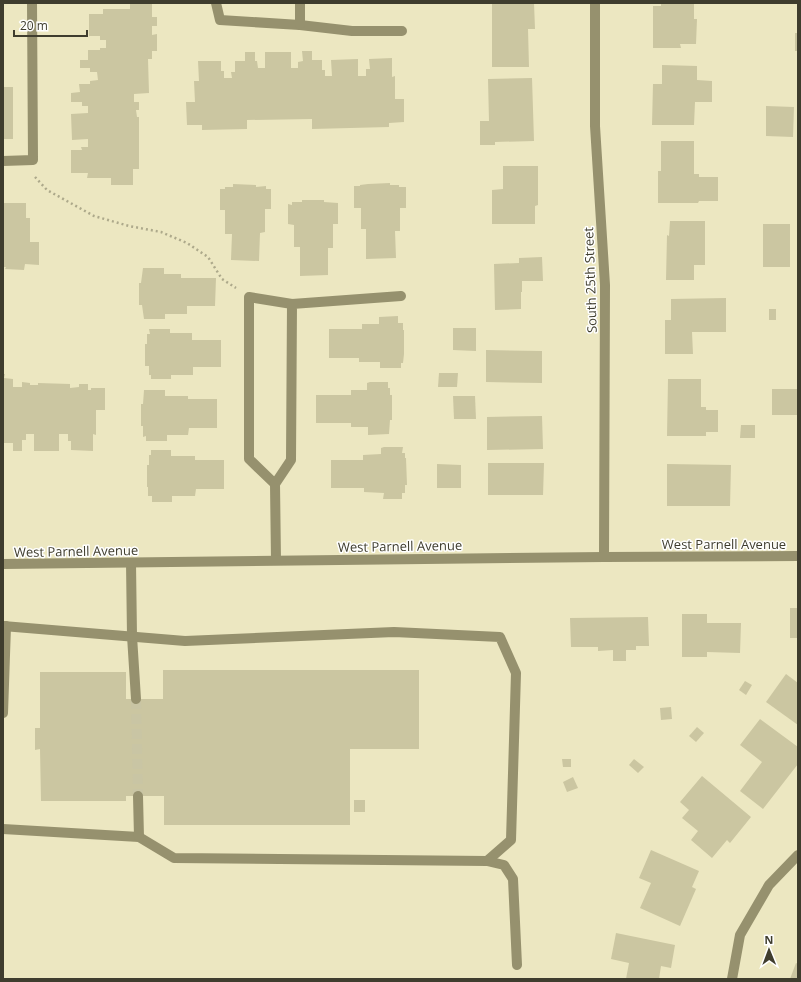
<svg xmlns="http://www.w3.org/2000/svg" width="801" height="982" font-family="'Open Sans',sans-serif">
	<rect width="100%" height="100%" fill="#ece7c1"/>
	<g fill="#cbc6a1">
		<polygon points="130,3 152,3 152,17 157,17 157,26 152,26 152,35 157,34 157,51 152,51 152,59 148,59 149,93 134,94 134,102 139,102 139,110 136,110 137,117 139,117 139,169 133,169 133,185 111,185 111,178 87,178 88,173 71,173 71,150 82,150 81,147 88,147 88,139 72,140 71,114 88,113 88,106 82,106 82,102 71,102 71,93 80,92 79,84 90,84 90,81 98,80 97,72 90,72 90,68 80,68 80,60 88,60 88,50 100,50 100,48 106,48 106,40 100,40 100,36 89,36 89,14 103,14 103,9 130,9"/>
		<polygon points="492,3 534,3 535,29 528,29 529,67 492,67"/>
		<polygon points="661,3 694,3 694,19 697,19 696,44 680,44 681,48 653,48 653,6 661,6"/>
		<rect x="795" y="33" width="3" height="18"/>
		<polygon points="302,51 312,51 312,60 322,60 322,70 325,70 325,76 332,76 331,60 358,59 358,76 366,76 366,69 370,69 369,59 392,58 392,77 395,76 395,99 404,99 404,122 389,123 389,127 312,129 312,119 247,120 247,129 202,130 202,125 187,125 186,102 195,102 194,81 199,81 198,61 221,61 221,71 224,71 224,78 232,78 231,72 235,72 235,61 245,61 245,52 255,52 255,61 257,61 258,68 265,68 265,52 291,52 291,68 298,68 298,62 303,61"/>
		<polygon points="662,65 697,66 697,80 712,81 712,102 695,102 694,125 652,125 653,84 662,84"/>
		<polygon points="532,78 534,141 495,142 495,145 480,145 480,121 489,121 488,79"/>
		<rect x="3" y="87" width="10" height="52"/>
		<polygon points="766,106 794,107 793,137 766,136"/>
		<polygon points="661,141 694,141 694,174 699,174 699,177 718,177 718,201 699,201 698,203 658,203 658,171 661,171"/>
		<polygon points="503,166 538,166 538,205 535,206 535,224 492,224 492,190 503,189"/>
		<polygon points="390,183 390,185 399,185 399,187 406,187 406,208 400,208 400,231 395,231 396,258 366,259 366,229 361,229 361,208 354,208 354,186 360,186 360,185 368,184"/>
		<polygon points="233,184 256,185 256,187 266,186 266,189 271,189 271,209 265,209 265,232 260,233 259,261 231,260 232,234 225,234 225,210 220,210 220,189 225,189 225,187 233,187"/>
		<polygon points="302,200 324,200 324,202 338,203 338,224 333,224 333,248 328,248 328,275 300,276 300,247 294,247 294,225 288,224 288,204 292,205 292,202 302,202"/>
		<polygon points="3,203 26,203 26,218 30,218 30,242 39,242 39,265 25,264 24,270 5,269 6,267 3,267"/>
		<polygon points="670,221 705,221 705,265 694,265 694,280 666,280 667,235 669,236"/>
		<rect x="763" y="224" width="27" height="43"/>
		<polygon points="542,257 543,281 522,281 522,292 521,292 521,309 495,310 494,264 519,263 519,258"/>
		<polygon points="143,268 164,268 164,274 181,274 181,278 216,278 215,306 187,306 187,314 165,314 165,319 144,319 142,305 139,305 139,283 141,283"/>
		<polygon points="726,298 726,332 692,332 693,354 665,354 665,320 671,320 671,299"/>
		<rect x="769" y="309" width="7" height="11"/>
		<polygon points="398,316 398,323 403,323 403,330 404,330 404,354 403,363 401,363 401,368 380,368 380,362 359,362 359,358 329,358 329,329 362,329 362,324 379,324 379,317"/>
		<polygon points="453,328 476,328 476,351 453,350"/>
		<polygon points="149,329 170,329 170,333 192,333 192,340 221,340 221,367 193,367 193,375 171,375 171,379 151,379 151,375 149,375 149,366 145,366 145,344 147,344 147,334 150,334"/>
		<polygon points="486,350 542,351 542,383 486,382"/>
		<polygon points="439,373 458,373 457,387 438,387"/>
		<polygon points="3,374 5,374 4,378 13,379 13,387 22,387 22,382 30,383 30,385 38,385 38,383 70,384 70,388 79,387 79,384 88,384 88,390 91,390 91,388 105,388 105,410 96,410 96,435 93,434 93,451 71,450 71,441 68,441 68,434 59,434 59,451 34,451 34,434 26,434 26,440 22,440 22,451 13,451 13,443 4,443"/>
		<polygon points="668,379 701,379 701,407 706,407 706,410 718,410 718,432 706,432 706,436 667,436"/>
		<polygon points="370,382 388,382 388,388 390,388 390,395 392,395 392,420 390,420 389,434 368,435 368,427 351,427 351,423 316,423 316,395 351,395 351,390 367,390 367,383"/>
		<rect x="772" y="389" width="25" height="26"/>
		<polygon points="144,390 165,390 165,396 188,396 188,399 217,399 217,428 189,428 188,435 167,435 167,441 146,441 146,436 143,437 143,426 141,426 141,404 143,404"/>
		<polygon points="453,396 475,396 476,419 454,419"/>
		<polygon points="542,416 543,449 487,450 487,417"/>
		<polygon points="741,425 755,425 755,438 740,438"/>
		<polygon points="384,447 403,447 402,453 405,453 405,458 406,458 407,485 405,485 405,493 402,493 402,499 383,499 384,493 364,492 364,488 331,488 331,460 363,460 363,455 381,454 381,448"/>
		<polygon points="151,450 171,450 171,456 195,456 195,460 224,460 224,489 196,489 195,496 172,496 172,502 152,502 152,496 148,496 148,487 147,487 147,465 149,465 149,455 151,455"/>
		<polygon points="488,463 544,463 543,495 488,495"/>
		<polygon points="437,464 461,465 461,488 437,488"/>
		<polygon points="667,464 731,465 730,506 667,506"/>
		<rect x="790" y="608" width="8" height="30"/>
		<polygon points="682,614 707,614 707,623 741,623 740,653 707,652 707,657 682,657"/>
		<polygon points="648,617 649,646 636,646 636,650 626,650 626,661 613,661 613,650 598,651 598,647 571,647 570,618"/>
		<polygon points="163,670 419,670 419,749 350,749 350,825 164,825 164,796 126,796 126,801 41,801 40,749 35,750 35,728 40,728 40,672 126,672 126,699 163,699"/>
		<polygon points="786,674 798,683 798,725 766,702"/>
		<polygon points="745,681 752,685 746,695 739,690"/>
		<polygon points="671,707 672,719 661,720 660,708"/>
		<polygon points="760,719 798,747 798,764 763,809 740,791 762,762 740,745"/>
		<polygon points="697,727 704,733 696,742 689,736"/>
		<polygon points="562,759 571,759 571,767 563,767"/>
		<polygon points="634,759 644,767 638,773 629,765"/>
		<polygon points="702,776 751,817 730,843 727,840 712,858 691,840 698,831 682,818 689,810 680,802"/>
		<polygon points="573,777 578,788 567,792 563,782"/>
		<rect x="354" y="800" width="11" height="12"/>
		<polygon points="651,850 699,871 692,887 696,889 680,926 640,908 651,883 639,878"/>
		<polygon points="616,933 675,945 671,968 661,966 659,979 626,979 629,963 611,959"/>
		<polygon points="796,963 798,964 798,979 790,979"/>
	</g>
	<g fill="none" stroke-linecap="round" stroke-linejoin="round">
		<polyline stroke="#c9c5a4" stroke-width="10" stroke-dasharray="10 5" stroke-linecap="butt" points="136,699 138,796"/>
		<polyline stroke="#ada98b" stroke-width="2.5" stroke-dasharray="2 3" stroke-linecap="butt" points="35,177 47,190 94,216 129,226 161,232 187,243 208,257 222,279 236,288"/>
		<g stroke="#96916e" stroke-width="10">
			<polyline points="216,3 220,20 300,25 352,31 402,31"/>
			<polyline points="595,3 595,126 605,285 604,557"/>
			<polyline points="300,25 300,3"/>
			<polyline points="3,161 33,160 32,3"/>
			<polyline points="275,484 249,459 249,297 292,304"/>
			<polyline points="276,560 275,484 291,460 292,304 401,296"/>
			<polyline points="131,563 132,636 136,699"/>
			<polyline points="3,564 604,557 798,556"/>
			<polyline points="3,626 185,641 394,632 500,637 516,673 511,840 487,861 174,858 139,837 3,829"/>
			<polyline points="3,713 6,626"/>
			<polyline points="138,796 139,837"/>
			<polyline points="487,861 504,865 513,879 517,965"/>
			<polyline points="732,979 740,935 769,885 798,855"/>
		</g>
	</g>
	<g text-anchor="middle" dominant-baseline="central" stroke-width="3" stroke-linejoin="round" paint-order="stroke">
		<g font-size="13" fill="#3f3d2e" stroke="#fff">
			<text transform="translate(590 280) rotate(-92)">South 25th Street</text>
			<text x="724" y="544">West Parnell Avenue</text>
			<text transform="translate(400 546) rotate(-1)">West Parnell Avenue</text>
			<text transform="translate(76 551) rotate(-1)">West Parnell Avenue</text>
		</g>
	</g>
	<rect width="801" height="982" fill="none" stroke="#3f3d2e" stroke-width="8"/>
	<g transform="translate(769 950) rotate(359)" stroke="#ffffff" stroke-width="3" paint-order="stroke">
	<path d="M0-3L7 15L0 10L-7 15Z" fill="#3f3d2e"/>
	<text y="-6" font-size="11" font-weight="bold" text-anchor="middle" fill="#3f3d2e">N</text>
	</g>
	<path d="M14 30v6h73v-6" fill="none" stroke="#3f3d2e" stroke-width="2"/>
	<text x="20" y="30" font-size="12" fill="#3f3d2e" stroke="#ffffff" stroke-width="3" paint-order="stroke">20 m</text>
</svg>
